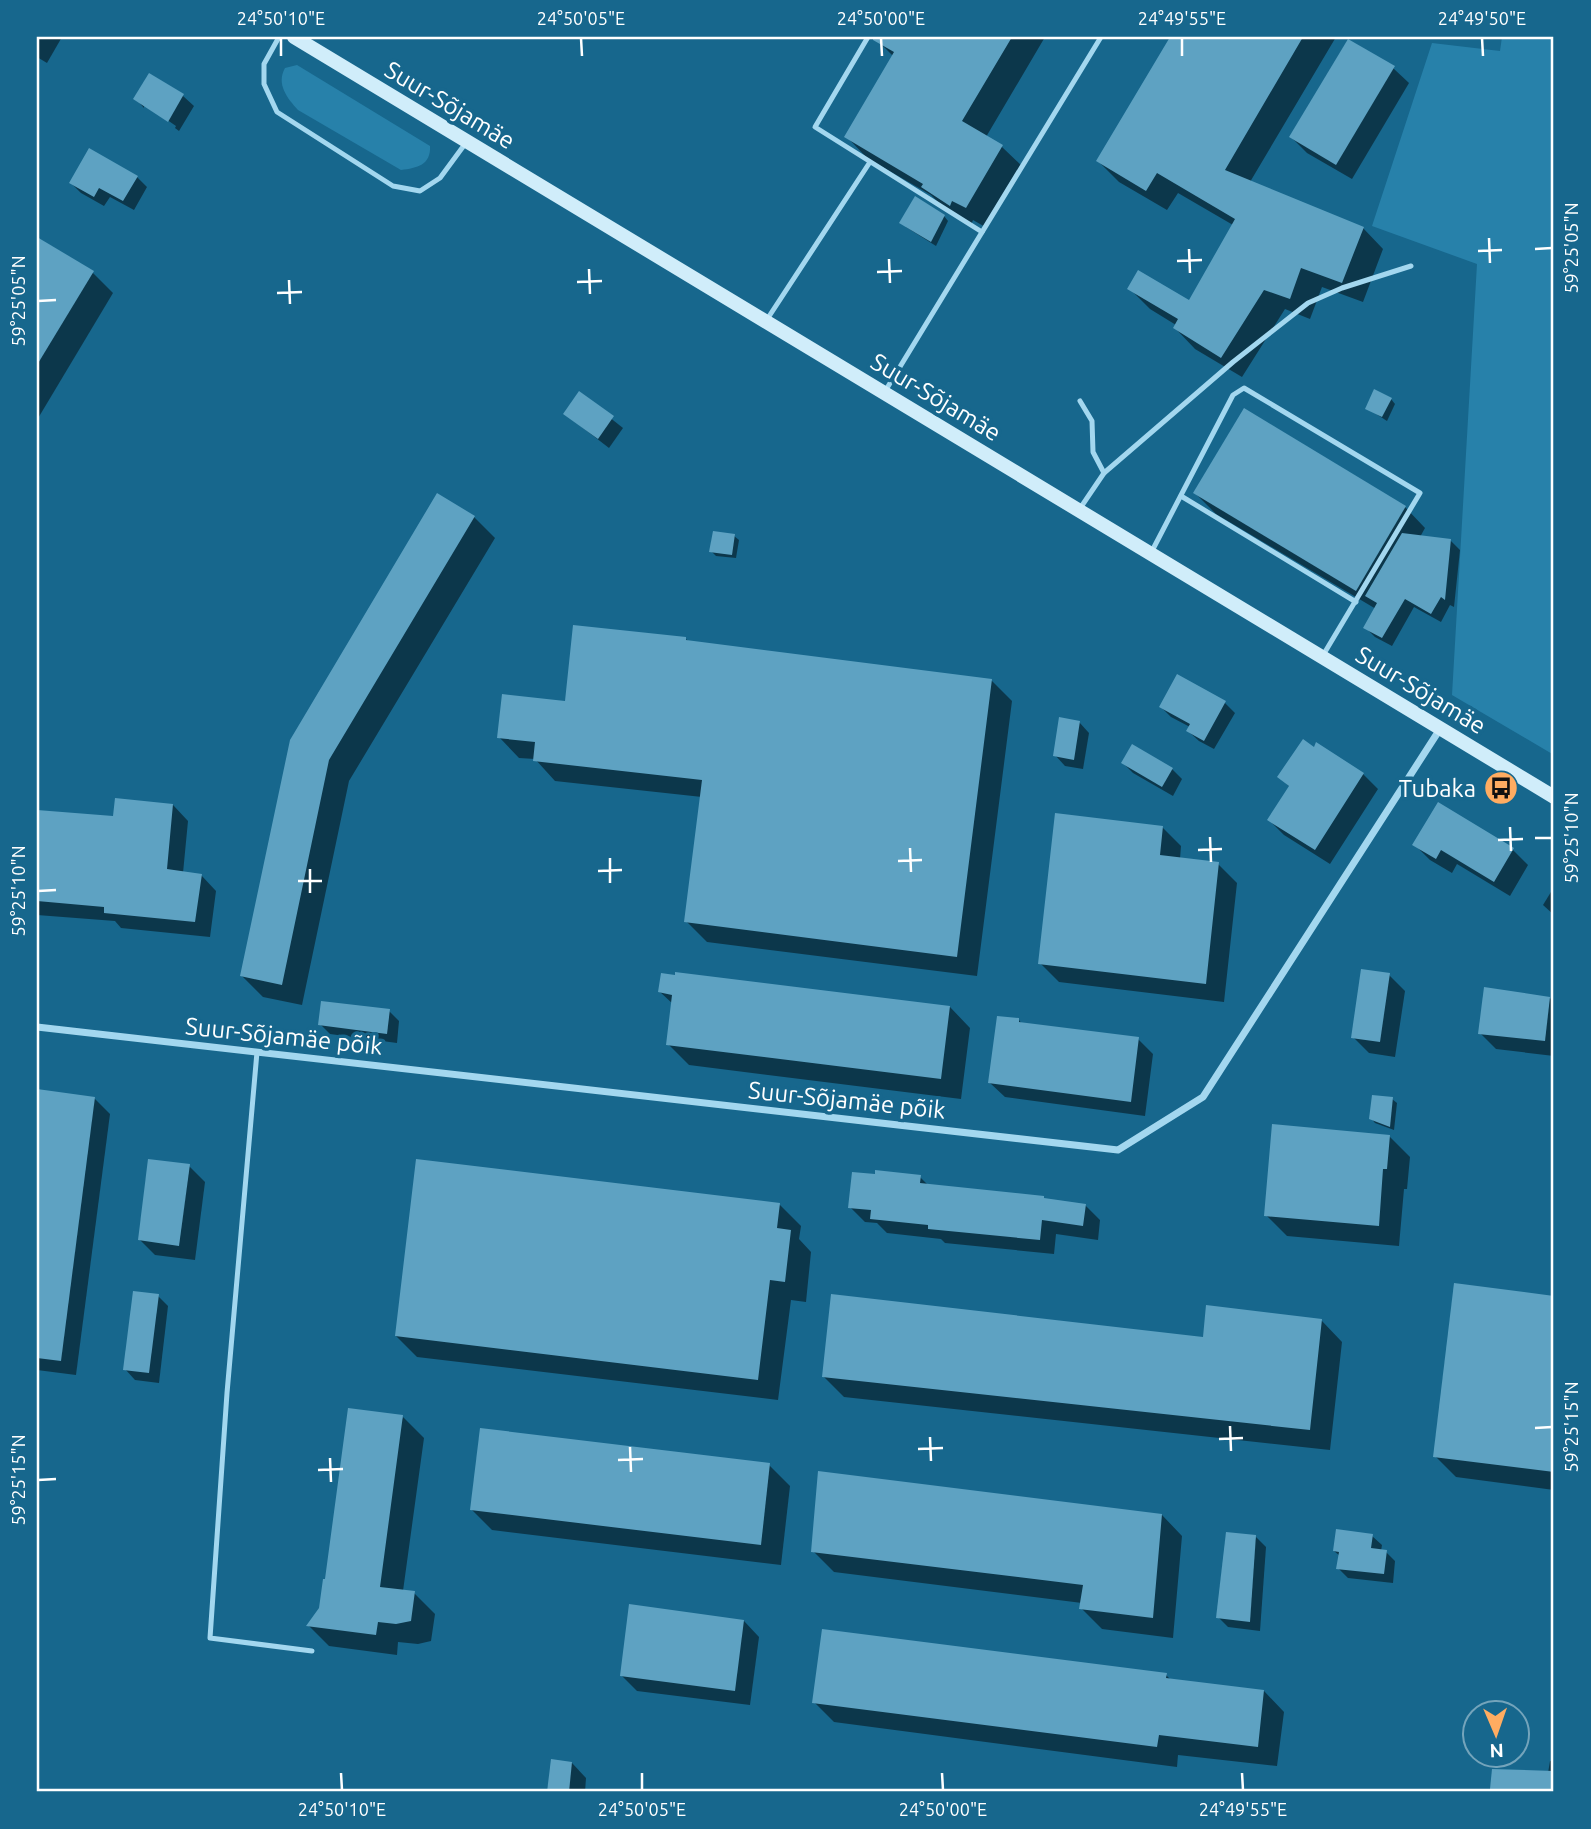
<svg xmlns="http://www.w3.org/2000/svg" width="1591" height="1829" font-family="Ubuntu,sans-serif">
	<rect width="100%" height="100%" fill="#17678d"/>
	<g fill="#2781aa">
		<polygon points="1502,37 1554,37 1554,755 1452,695 1477,264 1372,226 1432,43 1500,51"/>
		<path d="M297,65L430,146C431,165 417,168 401,170L298,110C287,98 276,84 285,68Z"/>
	</g>
	<g fill="#0007">
		<polygon points="37,37 62,37 47,63 37,57"/>
		<polygon points="879,37 1045,37 986,137 1002,147 1023,167 987,228 973,220 971,225 944,208 931,195 867,158 847,137 894,57 877,40"/>
		<polygon points="1172,37 1336,37 1250,182 1363,228 1383,249 1363,302 1322,287 1310,319 1285,309 1242,377 1195,349 1175,328 1176,325 1150,309 1129,288 1189,302 1233,225 1178,193 1167,210 1119,182 1098,161"/>
		<polygon points="1393,68 1409,83 1352,179 1307,153 1291,137"/>
		<polygon points="149,76 183,96 194,106 179,131 175,128 176,126 144,104 144,108 136,99"/>
		<polygon points="137,177 147,187 134,210 110,197 104,206 81,193 71,183"/>
		<polygon points="944,216 948,221 936,246 906,227"/>
		<polygon points="37,239 93,273 113,293 37,420"/>
		<polygon points="580,394 623,428 609,448 565,414"/>
		<polygon points="1391,399 1395,404 1387,421 1367,408"/>
		<polygon points="1195,493 1405,507 1425,528 1420,537 1450,540 1460,550 1454,607 1450,605 1441,622 1414,607 1392,646 1375,637 1365,627 1376,609 1216,514"/>
		<polygon points="474,517 495,538 349,781 302,1005 263,997 242,976 291,740"/>
		<polygon points="734,536 739,540 736,558 716,556 711,551"/>
		<polygon points="685,638 689,642 992,681 1012,701 977,976 707,942 686,921 702,797 555,781 535,759 519,758 499,737"/>
		<polygon points="1225,703 1235,713 1214,749 1199,741 1188,731 1190,727 1171,717 1161,707"/>
		<polygon points="1079,722 1089,733 1083,769 1065,766 1055,755"/>
		<polygon points="1123,763 1172,769 1182,779 1173,796 1133,773"/>
		<polygon points="1363,774 1378,789 1330,864 1284,835 1269,820 1290,787 1279,777"/>
		<polygon points="173,805 188,821 183,873 201,875 216,891 210,937 121,928 115,921 37,915 37,811 115,818"/>
		<polygon points="1162,827 1181,846 1180,859 1218,864 1237,883 1224,1002 1059,982 1040,963"/>
		<polygon points="1415,845 1513,850 1528,865 1510,896 1457,864 1452,873 1430,860"/>
		<polygon points="1554,887 1554,915 1543,905"/>
		<polygon points="1389,975 1405,991 1395,1057 1369,1053 1353,1037"/>
		<polygon points="660,992 950,1007 970,1028 961,1099 689,1065 668,1044 673,1004"/>
		<polygon points="1550,998 1554,1003 1554,1056 1496,1049 1480,1033"/>
		<polygon points="389,1011 399,1021 397,1043 330,1034 320,1024"/>
		<polygon points="1019,1020 1022,1024 1138,1039 1153,1054 1145,1116 1005,1097 990,1083"/>
		<polygon points="37,1091 94,1098 110,1114 76,1375 37,1370"/>
		<polygon points="1392,1099 1397,1103 1394,1130 1375,1123 1371,1118"/>
		<polygon points="1389,1136 1410,1157 1407,1189 1404,1189 1399,1246 1287,1236 1266,1215"/>
		<polygon points="189,1166 205,1182 195,1260 155,1255 140,1240"/>
		<polygon points="876,1176 920,1177 929,1186 1085,1205 1100,1220 1098,1240 1056,1234 1054,1254 945,1243 941,1239 887,1233 877,1223 865,1222 850,1207"/>
		<polygon points="780,1205 801,1226 799,1239 811,1252 806,1302 791,1300 778,1400 417,1357 396,1336"/>
		<polygon points="1456,1285 1554,1298 1554,1490 1456,1477 1435,1456"/>
		<polygon points="158,1296 168,1306 159,1383 135,1380 125,1369"/>
		<polygon points="1322,1321 1342,1342 1330,1450 844,1397 823,1376 1204,1339"/>
		<polygon points="403,1417 424,1438 403,1591 414,1593 435,1614 431,1641 418,1644 398,1642 397,1655 329,1646 309,1626 321,1609"/>
		<polygon points="769,1465 790,1486 781,1565 492,1530 471,1509"/>
		<polygon points="1162,1515 1182,1536 1173,1638 1102,1629 1081,1608 1082,1603 834,1572 813,1551"/>
		<polygon points="1372,1536 1382,1545 1381,1551 1386,1552 1395,1561 1393,1583 1348,1578 1338,1568 1340,1556 1334,1551"/>
		<polygon points="1256,1537 1266,1547 1260,1631 1228,1627 1218,1617"/>
		<polygon points="744,1621 759,1637 750,1705 637,1691 621,1675"/>
		<polygon points="1166,1675 1172,1681 1264,1691 1284,1712 1277,1766 1178,1755 1177,1767 834,1722 814,1702"/>
		<polygon points="552,1761 572,1763 586,1778 585,1792 549,1792"/>
		<polygon points="1550,1761 1554,1762 1554,1792 1496,1792 1492,1788 1548,1773"/>
	</g>
	<g fill="#5ea2c2">
		<polygon points="873,37 1012,37 962,121 1003,145 966,208 952,201 950,206 921,187 923,184 844,137 894,52 873,40"/>
		<polygon points="1170,37 1303,37 1225,170 1364,227 1342,283 1301,268 1290,299 1264,290 1221,358 1173,328 1178,319 1127,289 1138,270 1189,300 1235,219 1157,173 1146,191 1096,161"/>
		<polygon points="1348,39 1395,66 1336,165 1289,137"/>
		<polygon points="149,73 184,94 168,122 133,99"/>
		<polygon points="89,148 138,176 123,201 99,188 94,197 69,183"/>
		<polygon points="915,196 945,215 931,242 899,223"/>
		<polygon points="37,237 94,271 37,365"/>
		<polygon points="1374,389 1392,398 1382,417 1365,409"/>
		<polygon points="579,391 614,416 598,439 563,414"/>
		<polygon points="1244,408 1406,506 1356,591 1193,493"/>
		<polygon points="437,493 475,516 329,760 282,985 240,976 290,740"/>
		<polygon points="713,531 735,534 732,555 709,552"/>
		<polygon points="1402,533 1451,539 1445,600 1441,597 1431,614 1405,599 1382,638 1363,628 1377,603 1365,596"/>
		<polygon points="573,625 686,637 686,640 992,679 957,957 684,922 702,780 533,761 535,742 497,738 502,694 565,701"/>
		<polygon points="1177,674 1226,701 1204,741 1186,731 1190,724 1159,707"/>
		<polygon points="1059,717 1080,721 1074,760 1053,756"/>
		<polygon points="1303,739 1314,747 1316,742 1364,773 1315,850 1267,820 1289,786 1277,777"/>
		<polygon points="1132,744 1173,768 1162,787 1121,763"/>
		<polygon points="115,798 173,804 167,869 202,874 195,922 104,913 104,907 37,901 37,810 113,816"/>
		<polygon points="1438,802 1514,848 1494,882 1441,850 1436,859 1412,845"/>
		<polygon points="1055,813 1163,826 1160,855 1219,862 1206,984 1038,964"/>
		<polygon points="1361,969 1390,973 1380,1042 1351,1038"/>
		<polygon points="675,972 950,1006 941,1079 666,1045 672,995 658,992 661,973 675,975"/>
		<polygon points="1484,987 1550,997 1545,1041 1478,1034"/>
		<polygon points="321,1001 390,1009 387,1034 318,1025"/>
		<polygon points="997,1016 1019,1018 1019,1022 1139,1037 1131,1102 988,1083"/>
		<polygon points="37,1089 95,1097 61,1361 37,1358"/>
		<polygon points="1372,1095 1393,1097 1390,1127 1369,1119"/>
		<polygon points="1272,1124 1390,1135 1387,1169 1383,1169 1379,1226 1264,1216"/>
		<polygon points="148,1159 190,1164 179,1246 138,1240"/>
		<polygon points="416,1159 780,1203 777,1228 791,1230 785,1282 770,1280 758,1380 395,1336"/>
		<polygon points="875,1170 921,1175 920,1183 1044,1196 1044,1198 1086,1204 1083,1226 1042,1220 1040,1240 928,1229 928,1225 870,1219 871,1210 848,1208 852,1172 875,1174"/>
		<polygon points="1454,1283 1554,1296 1554,1472 1433,1457"/>
		<polygon points="133,1291 159,1294 149,1373 123,1370"/>
		<polygon points="831,1294 1203,1337 1206,1305 1322,1319 1310,1430 822,1377"/>
		<polygon points="348,1408 403,1415 380,1587 415,1591 411,1621 396,1624 378,1622 376,1635 306,1626 319,1608 323,1579 325,1579"/>
		<polygon points="480,1428 770,1463 761,1545 470,1510"/>
		<polygon points="818,1471 1162,1514 1153,1618 1079,1609 1083,1585 811,1552"/>
		<polygon points="1336,1529 1373,1534 1371,1548 1387,1550 1384,1574 1336,1569 1339,1552 1333,1551"/>
		<polygon points="1226,1532 1256,1535 1250,1622 1216,1618"/>
		<polygon points="629,1604 744,1620 735,1691 620,1676"/>
		<polygon points="822,1629 1167,1673 1166,1678 1264,1690 1258,1747 1159,1735 1157,1747 812,1703"/>
		<polygon points="551,1759 572,1762 569,1792 547,1792"/>
		<polygon points="1492,1769 1554,1771 1554,1791 1490,1789"/>
	</g>
	<g fill="none" stroke-linecap="round" stroke-linejoin="round">
		<g stroke="#a3d7ef" stroke-width="5">
			<polyline points="279,37 264,64 264,84 277,112 393,186 420,191 440,178 465,144"/>
			<polyline points="868,37 815,127 982,232"/>
			<polyline points="766,321 870,162"/>
			<polyline points="884,393 1101,37"/>
			<polyline points="1080,401 1092,421 1093,452 1104,473"/>
			<polyline points="1181,496 1356,602"/>
			<polyline points="1079,510 1104,473 1233,362 1308,303 1342,288 1411,266"/>
			<polyline points="1152,551 1233,395 1244,388 1420,493 1322,657"/>
			<polyline points="257,1052 227,1393 210,1638 312,1651"/>
		</g>
		<polyline stroke="#a3d7ef" stroke-width="7" points="37,1027 1118,1150 1203,1097 1440,729"/>
		<polyline stroke="#d0edfa" stroke-width="14" points="294,37 1554,797"/>
	</g>
	<path fill="none" stroke="#fff" stroke-width="2.5" d="M281,38V56M581,38L582,56M881,38L882,56M1182,38V56M1482,38L1483,56M1489,238L1490,263M1189,249L1190,273M1535,249L1552,248M1478,251L1502,250M889,259L890,283M1177,261L1202,260M589,269L590,294M877,272L902,271M289,280L290,304M577,282L602,281M277,293L302,292M38,301L56,300M1510,827L1511,851M1210,837L1211,862M1535,838H1552M1498,840L1523,839M910,848L911,872M1198,850L1222,849M610,858V883M898,861L922,860M310,869V893M598,871L622,870M298,881H322M38,891L56,890M1230,1426L1231,1451M1535,1428L1552,1427M930,1437L931,1461M1219,1439L1243,1438M630,1447L631,1472M918,1449L943,1448M330,1458L331,1482M618,1460L643,1459M318,1470L343,1469M38,1480L56,1479M341,1773L342,1790M642,1773V1790M942,1773L943,1790M1242,1773L1243,1790"/>
	<defs>
		<g id="bus-disc" transform="scale(1.75)"><circle r="9.5" fill="#ffac61" stroke="#17678d"/><path d="M-5-6H5V4H4V6H2V4H-2V6H-4V4H-5ZM-3.5-4V0h7V-4ZM-3.5 1.2v1.5H-2V1.2ZM2 1.2v1.5H3.5V1.2Z" fill="#111"/></g>
	</defs>
	<g fill-rule="evenodd">
		<use href="#bus-disc" x="1501" y="788"/>
	</g>
	<g text-anchor="middle" dominant-baseline="central" stroke-width="7" stroke-linejoin="round" paint-order="stroke">
		<g font-size="24" fill="#fff" stroke="#17678d">
			<text transform="translate(450 105) rotate(31)">Suur-Sõjamäe</text>
			<text transform="translate(936 397) rotate(31)">Suur-Sõjamäe</text>
			<text transform="translate(1421 690) rotate(31)">Suur-Sõjamäe</text>
			<text transform="translate(284 1036) rotate(6)">Suur-Sõjamäe põik</text>
			<text transform="translate(847 1100) rotate(6)">Suur-Sõjamäe põik</text>
		</g>
		<g font-size="24" fill="#fff" stroke="#17678d" text-anchor="end">
			<text x="1476" y="788">Tubaka</text>
		</g>
	</g>
	<rect width="1591" height="1829" fill="none" stroke="#17678d" stroke-width="77"/>
	<g transform="translate(1496 1734) rotate(178)"><circle r="33" fill="#17678d" stroke="#74a4bb" stroke-width="2"/>
	<path d="M0-5L12 26L0 18L-12 26Z" fill="#ffac61"/>
	<text y="-10" font-size="19" font-weight="bold" text-anchor="middle" fill="#ffffff">N</text>
	</g>
	<rect x="38" y="38" width="1514" height="1752" fill="none" stroke="#fff" stroke-width="2.5"/>
	<g font-size="18" text-anchor="middle" fill="#fff">
		<text x="281" y="25">24°50'10"E</text>
		<text x="581" y="25">24°50'05"E</text>
		<text x="881" y="25">24°50'00"E</text>
		<text x="1182" y="25">24°49'55"E</text>
		<text x="1482" y="25">24°49'50"E</text>
		<text transform="translate(1572 248) rotate(-90)" y="6">59°25'05"N</text>
		<text transform="translate(19 301) rotate(-90)" y="6">59°25'05"N</text>
		<text transform="translate(1572 838) rotate(-90)" y="6">59°25'10"N</text>
		<text transform="translate(19 891) rotate(-90)" y="6">59°25'10"N</text>
		<text transform="translate(1572 1427) rotate(-90)" y="6">59°25'15"N</text>
		<text transform="translate(19 1480) rotate(-90)" y="6">59°25'15"N</text>
		<text x="342" y="1816">24°50'10"E</text>
		<text x="642" y="1816">24°50'05"E</text>
		<text x="943" y="1816">24°50'00"E</text>
		<text x="1243" y="1816">24°49'55"E</text>
	</g>
</svg>
